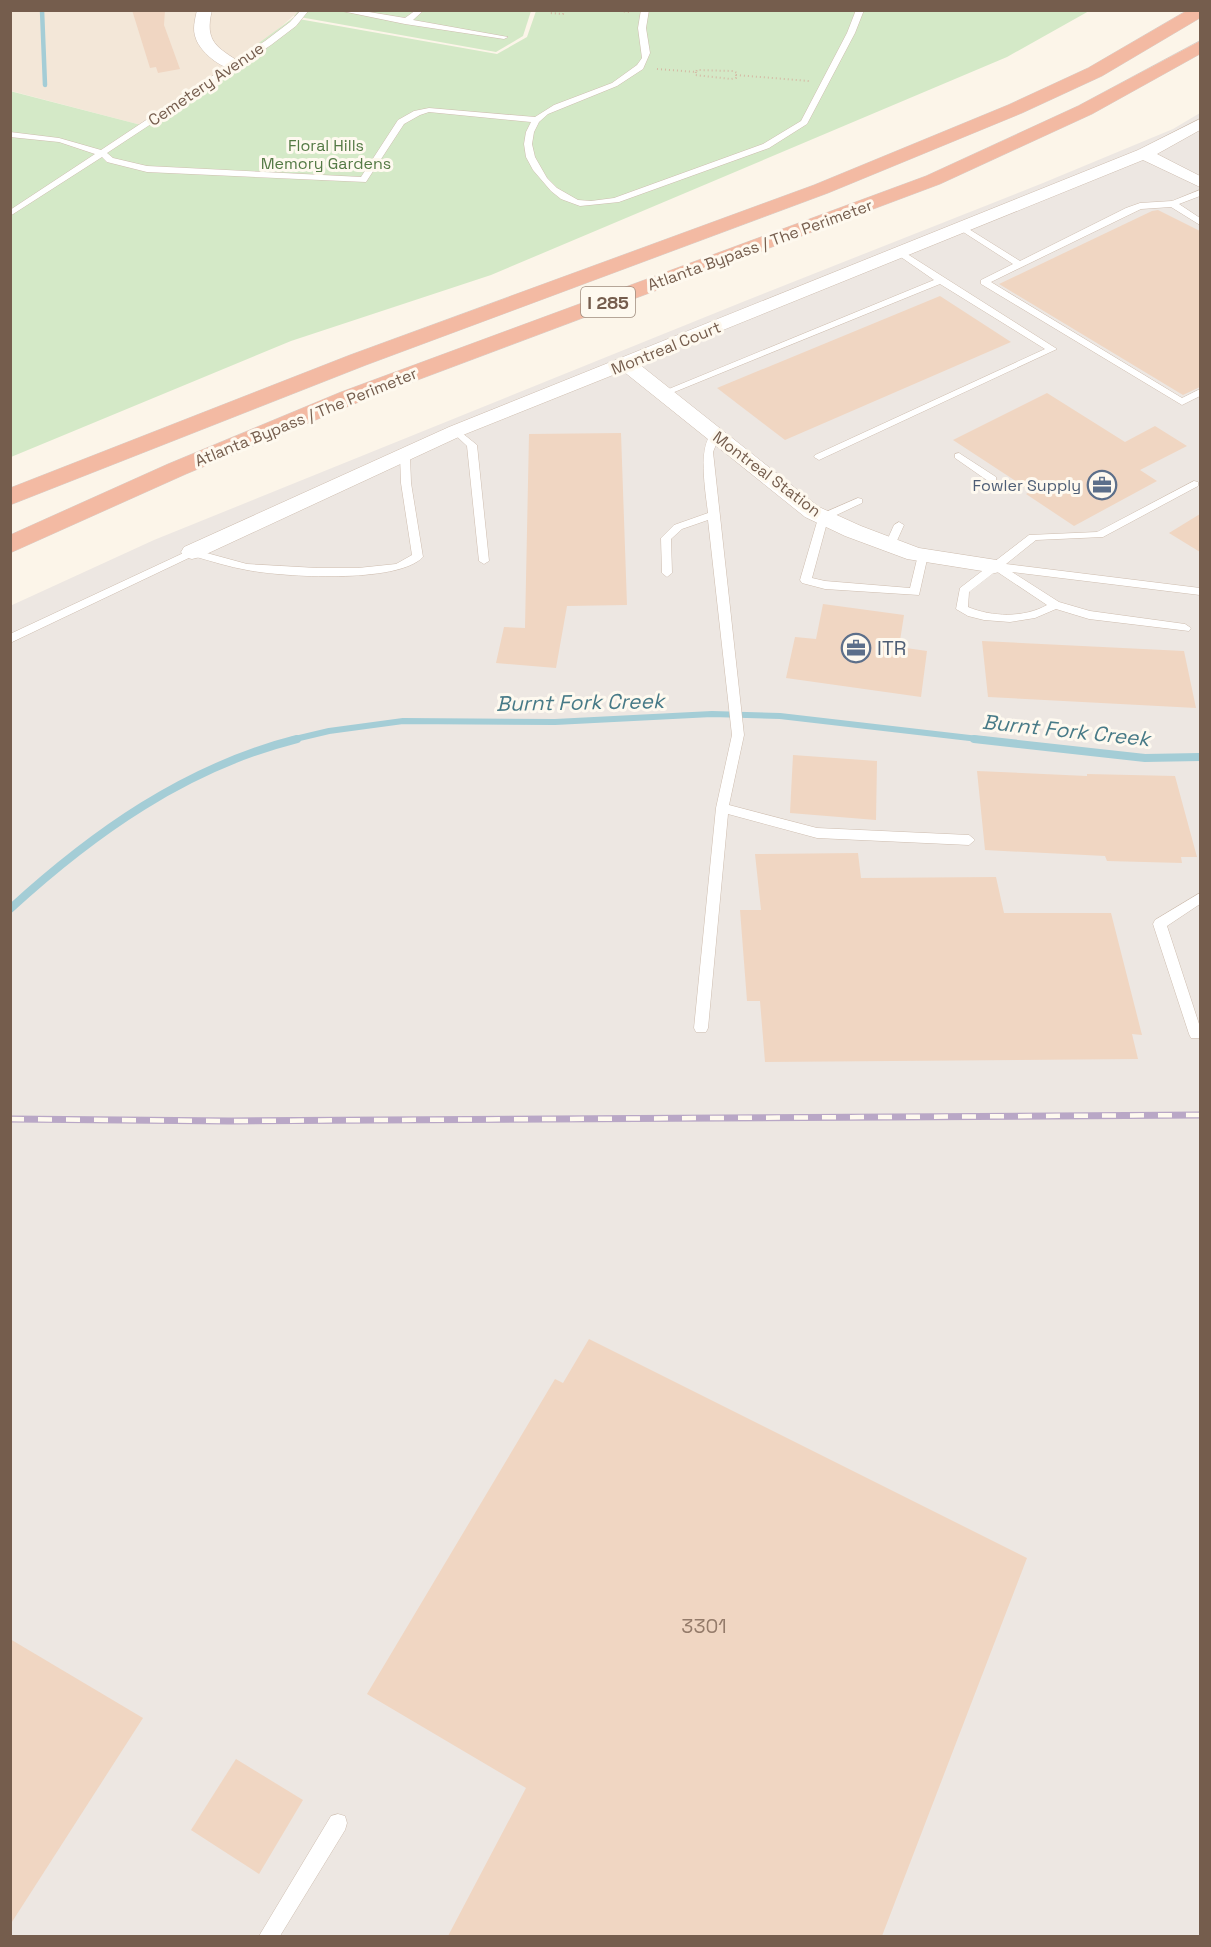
<svg xmlns="http://www.w3.org/2000/svg" width="1211" height="1947" font-family="'Space Grotesk',sans-serif">
	<rect width="100%" height="100%" fill="#fcf5e9"/>
	<polygon fill="#f3e7d8" points="10,11 299,11 275,32 145,126 11,91"/>
	<polygon fill="#ede7e2" points="1200,113 1200,1936 11,1936 10,606 154,540 745,301 1043,183 1173,129"/>
	<g fill="#d4e9c7">
		<polygon points="299,10 531,11 523,36 496,52 294,16"/>
		<polygon points="536,11 1089,11 1007,57 491,275 291,341 11,457 10,91 145,126 293,18 497,54 527,37"/>
	</g>
	<g fill="none" stroke-linecap="round" stroke-linejoin="round">
		<polyline stroke="#a4cdd6" stroke-width="4.5" points="42,10 45,85"/>
		<polyline stroke="#a4cdd6" stroke-width="6" points="291,740 329,731 403,721 555,722 712,714 780,716 987,740"/>
		<g stroke="#a4cdd6" stroke-width="8">
			<polyline points="974,739 1145,758 1200,757"/>
			<path d="M10,909C93,833 186,767 297,739"/>
		</g>
	</g>
	<g fill="#f0d6c2">
		<polygon points="132,10 165,10 164,25 180,69 158,73 156,67 150,68"/>
		<polygon points="1158,210 1200,231 1200,387 1183,395 999,284 1152,211"/>
		<polygon points="940,296 1011,342 785,440 717,388"/>
		<polygon points="1047,393 1125,442 1155,426 1187,446 1140,470 1157,481 1074,526 1026,494 1031,491 953,440"/>
		<polygon points="621,433 627,605 567,606 556,668 496,663 504,627 525,628 529,434"/>
		<polygon points="1200,514 1200,552 1169,533"/>
		<polygon points="823,604 904,615 899,647 927,651 921,697 786,678 795,637 816,639"/>
		<polygon points="982,641 1184,651 1196,708 988,697"/>
		<polygon points="793,755 877,761 876,820 790,813"/>
		<polygon points="977,771 1087,776 1087,774 1175,776 1197,857 1181,857 1182,863 1107,861 1105,856 985,850"/>
		<polygon points="858,853 861,878 996,877 1004,913 1111,913 1142,1035 1132,1034 1138,1059 765,1062 760,1001 747,1001 740,910 761,910 755,854"/>
		<polygon points="589,1339 1027,1558 882,1936 448,1936 526,1788 367,1694 555,1379 563,1383"/>
		<polygon points="10,1639 143,1718 10,1925"/>
		<polygon points="236,1759 303,1800 259,1874 191,1830"/>
	</g>
	<g fill="none" stroke-linecap="round" stroke-linejoin="round">
		<g stroke="#cebdaf" stroke-width="1">
			<g id="service">
				<polygon points="301,10 309,10 296,26 271,45 107,153 113,158 147,166 361,177 398,120 414,111 429,108 535,117 554,105 612,83 637,65 642,58 638,28 641,10 649,10 646,28 650,53 643,69 617,86 548,114 539,122 534,132 532,144 535,157 547,178 557,188 578,200 591,201 614,198 763,144 801,121 847,33 856,10 864,10 855,33 807,124 769,148 619,202 580,206 561,199 551,191 533,170 526,157 524,144 526,132 531,122 429,112 420,115 404,124 366,182 147,172 107,162 102,157 10,216 10,210 95,154 59,142 10,137 10,132 59,138 101,150 265,41 290,22"/>
				<polygon points="337,10 357,10 405,18 416,10 424,10 413,20 508,37 504,39 405,24"/>
				<polygon points="1200,190 1200,196 1179,204 1200,218 1200,225 1171,207 1141,209 991,282 1182,398 1200,389 1200,396 1182,405 981,284 981,280 1013,264 957,228 964,226 1020,261 1126,208 1140,203 1172,201"/>
				<polygon points="901,250 1057,349 819,460 814,457 815,455 1045,349 940,284 667,395 659,393 934,280 898,255 897,253"/>
				<polygon points="456,428 477,445 489,561 484,564 479,561 467,446 451,431"/>
				<path d="M715,432L720,435L713,452L744,735L729,805L817,828L969,835L975,840L969,845L817,838L728,814L708,1028L706,1032H696L694,1028L716,808L732,735L708,520L682,529L671,539L672,573L667,577L662,573L661,538L674,525L708,513C706,495 696,440 715,432Z"/>
				<path d="M405,453L410,456L411,483L423,557C397,584 283,577 247,570C229,567 211,561 193,556L10,643V634L192,549L247,564L317,568H358L396,564L412,555L401,483L400,456Z"/>
				<polygon points="959,453 996,477 996,481 988,481 955,458 955,454"/>
				<path d="M1194,481L1198,482V486L1103,537L1036,540L1006,564L1200,588V595L1012,572L1059,602L1090,611L1185,624L1191,628L1189,631L1089,619L1056,609L1035,618L1010,622L984,620L968,616L956,609L960,588L1029,535L1097,532ZM996,571L1047,605C1024,618 992,617 968,607L969,592Z"/>
				<polygon points="858,498 862,499 862,503 828,519 812,578 825,581 910,588 918,555 923,552 928,555 919,595 825,589 802,583 800,580 819,515"/>
				<polygon points="899,522 904,525 895,545 890,548 886,547 885,545 894,525"/>
				<polygon points="1200,893 1200,904 1167,926 1200,1027 1200,1038 1191,1038 1189,1034 1153,924 1155,920"/>
				<polygon points="338,1814 345,1816 347,1823 345,1830 280,1936 259,1936 331,1816"/>
			</g>
		</g>
		<g stroke="#cebdaf" stroke-width="1">
			<g id="minor">
				<path d="M197,10H212C204,42 217,47 241,63L243,66L241,69C225,73 201,53 196,39C192,29 195,20 197,10Z"/>
				<polygon points="1200,119 1200,130 1157,154 1200,176 1200,187 1143,160 639,364 819,507 861,526 919,548 1003,561 1006,566 1003,571 995,573 907,559 845,536 805,517 623,371 463,435 200,557 192,559 184,557 181,552 184,547 449,427 1138,150"/>
			</g>
		</g>
		<g stroke="#d8d2cd" stroke-width="1">
			<g id="motorway">
				<polygon points="1188,10 1200,10 1200,18 1102,76 1022,113 828,193 366,365 10,505 10,488 350,355 814,185 1008,105 1088,68"/>
				<polygon points="1200,41 1200,54 1092,114 940,184 359,402 186,474 10,553 10,535 168,464 341,392 926,176 1078,106"/>
			</g>
		</g>
		<g stroke="#d5b9a4" stroke-width="2" stroke-dasharray="1 3" stroke-linecap="butt">
			<polyline points="551,10 550,13 563,14 564,10"/>
			<polyline points="612,10 629,12"/>
			<polyline points="657,69 696,72 697,70 733,71 737,73 736,75 809,81"/>
			<polyline points="696,72 695,75 731,79 736,78 736,75"/>
		</g>
		<use href="#service" fill="#fff" fill-rule="evenodd"/>
		<use href="#minor" fill="#fff" fill-rule="evenodd"/>
		<use href="#motorway" fill="#f3baa3" fill-rule="evenodd"/>
		<g stroke="#b9a7c6" stroke-width="7">
			<polyline id="rail" points="10,1119 231,1121 1200,1115"/>
		</g>
		<use href="#rail" stroke="#fef9ef" stroke-width="4.5" stroke-dasharray="14" stroke-linecap="butt"/>
	</g>
	<defs>
		<g id="office-ring" transform="scale(1.5)"><circle r="9.5" fill="#fef9ef" stroke="#5c6f8a" stroke-width="1.5"/><path d="M-6-3h4V-5.5h4V-3h4V5H-6ZM-1-4.5V-3h2v-1.5ZM-6 0V1H6V0Z" fill="#5c6f8a"/></g>
	</defs>
	<g fill-rule="evenodd">
		<use href="#office-ring" x="1102" y="485"/>
		<use href="#office-ring" x="856" y="648"/>
	</g>
	<g text-anchor="middle" dominant-baseline="central" stroke-width="6" stroke-linejoin="round" paint-order="stroke">
		<g font-size="16" fill="#755d4d" stroke="#fef9ef">
			<text transform="translate(206 84) rotate(-34)">Cemetery Avenue</text>
			<text transform="translate(760 245) rotate(-20)">Atlanta Bypass / The Perimeter</text>
			<text transform="translate(666 348) rotate(-22)">Montreal Court</text>
			<text transform="translate(306 417) rotate(-22)">Atlanta Bypass / The Perimeter</text>
			<text transform="translate(767 474) rotate(37)">Montreal Station</text>
		</g>
		<g font-size="16" fill="#547a45" stroke="#fef9ef">
			<text x="326" y="145">Floral Hills<tspan x="326" dy="18">Memory Gardens</tspan></text>
		</g>
		<g font-size="16" fill="#4e5e75" stroke="#fef9ef" text-anchor="end">
			<text x="1081" y="485">Fowler Supply</text>
		</g>
		<rect fill="#fef9ef" stroke="#9e8c7e" stroke-width="1.5" x="581" y="287" width="54" height="30" rx="4.5"/>
		<g font-size="18" font-weight="bold" fill="#755d4d">
			<text x="608" y="302">I 285</text>
		</g>
		<g font-size="20" fill="#4e5e75" stroke="#fef9ef" text-anchor="start">
			<text x="877" y="648">ITR</text>
		</g>
		<g font-size="20" fill="#947b6a">
			<text x="704" y="1626">3301</text>
		</g>
		<g font-size="21" font-style="italic" fill="#477a87" stroke="#fef9ef">
			<text transform="translate(580 702) rotate(-1)">Burnt Fork Creek</text>
			<text transform="translate(1066 730) rotate(6)">Burnt Fork Creek</text>
		</g>
	</g>
	<rect width="1211" height="1947" fill="none" stroke="#755d4d" stroke-width="24"/>
</svg>
